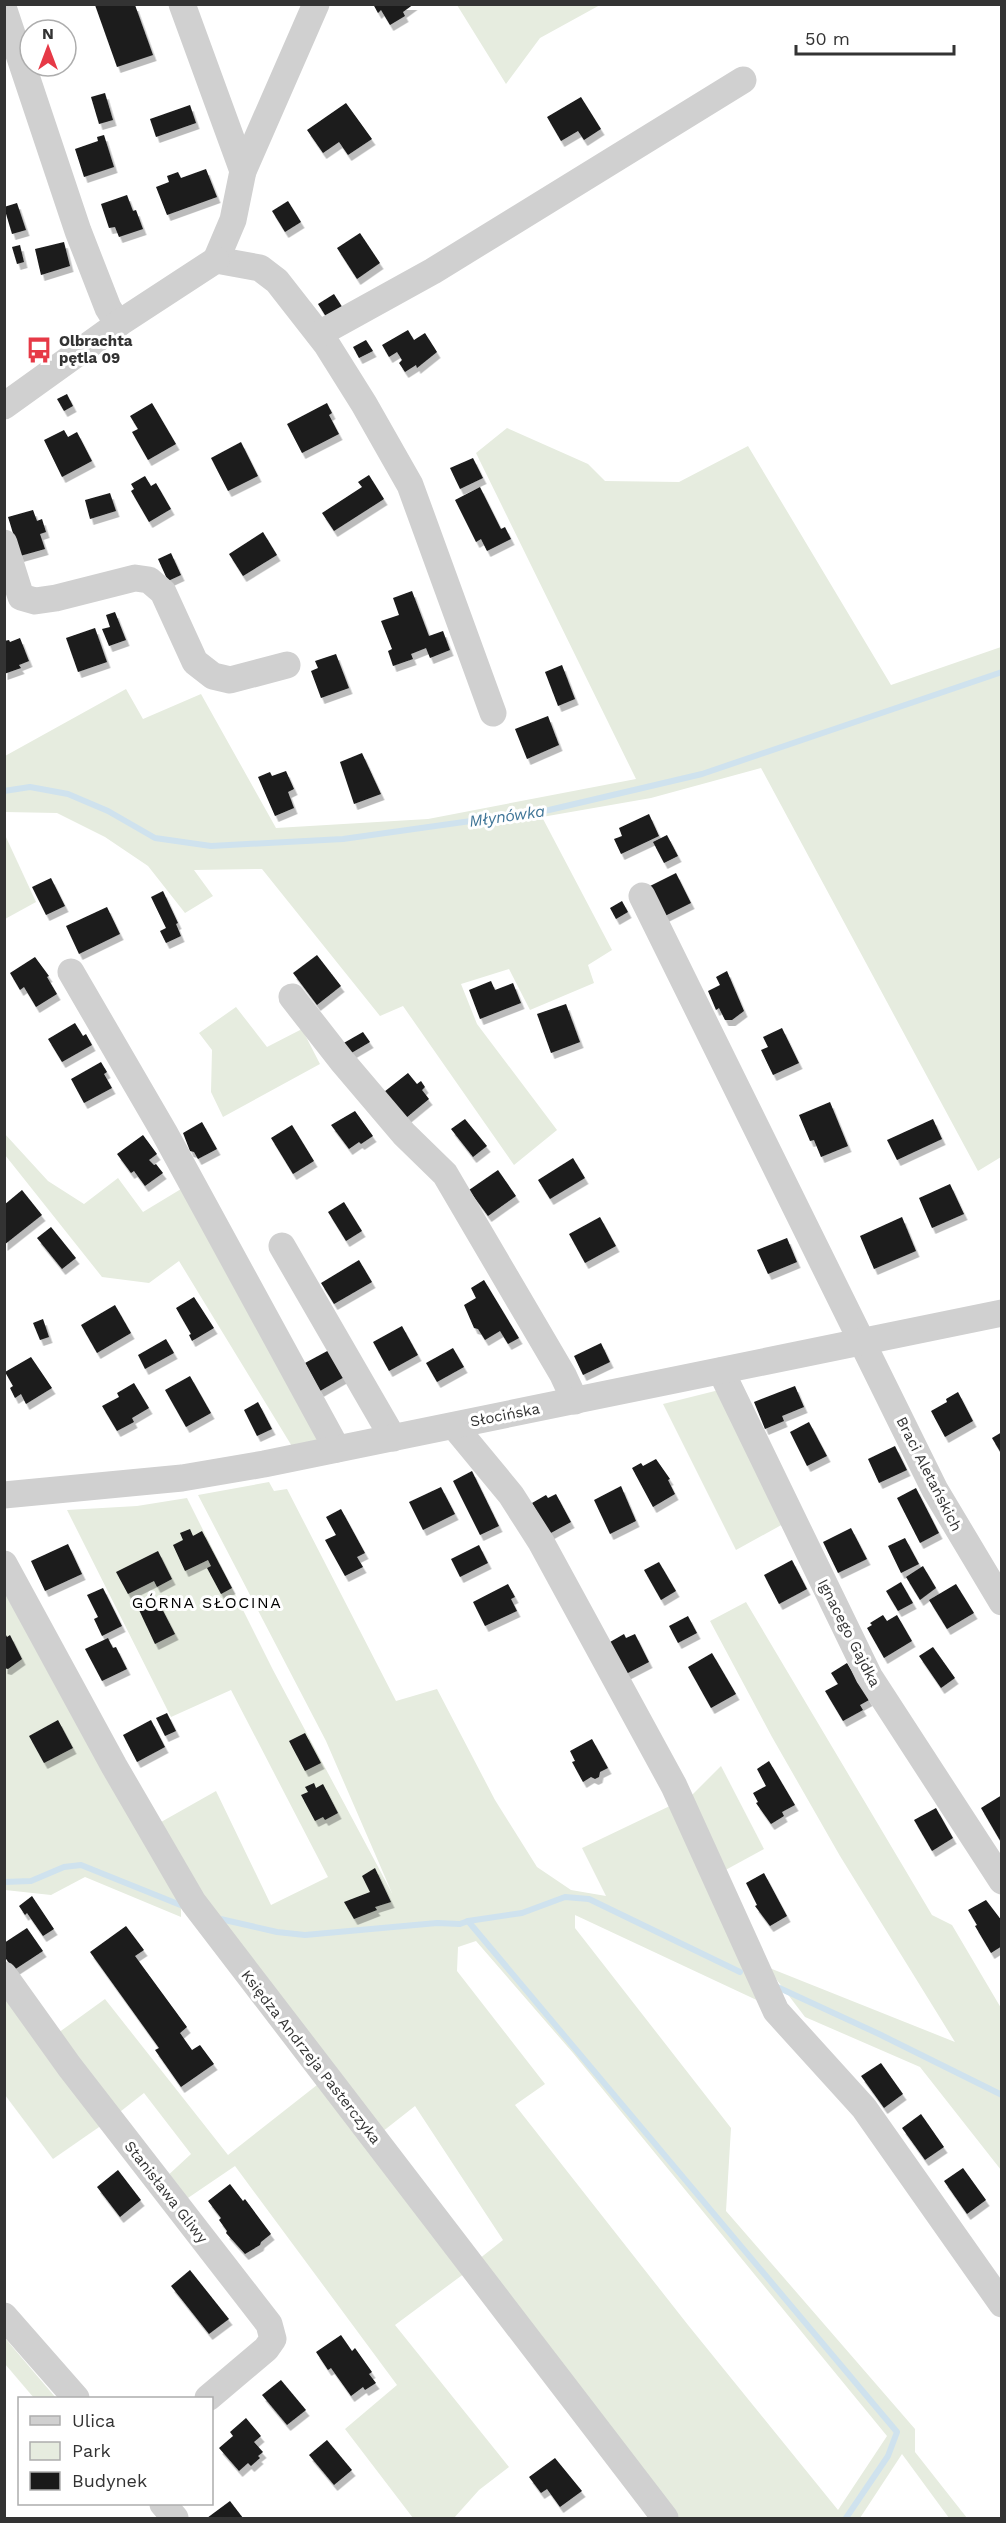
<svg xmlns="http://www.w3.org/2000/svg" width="1006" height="2523" font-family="'Work Sans',sans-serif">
	<defs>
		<filter id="shadow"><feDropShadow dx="3.5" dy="6" stdDeviation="0" flood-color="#0004"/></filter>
	</defs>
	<rect width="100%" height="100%" fill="#fff"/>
	<g fill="#e6ecdf" fill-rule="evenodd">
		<polygon points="457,5 600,5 540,38 506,84"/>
		<polygon points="507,428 588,464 605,481 679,482 748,446 891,685 1001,647 1001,1157 978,1171 761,768 651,798 542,817 612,950 588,965 594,983 530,1010 509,969 461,984 477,1024 557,1130 514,1165 403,1006 380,1016 262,869 194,870 213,896 185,913 148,866 105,837 57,813 5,812 5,756 126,689 143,719 201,694 276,828 428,819 636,779 476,453"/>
		<polygon points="5,835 36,902 5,919 4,919"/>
		<polygon points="236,1007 267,1047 302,1029 320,1064 223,1117 211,1092 212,1050 199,1033"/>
		<polygon points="4,1133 48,1181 84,1204 118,1178 143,1212 186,1186 323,1440 293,1448 179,1261 149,1283 102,1277 5,1155"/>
		<polygon points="719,1390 785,1523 736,1550 663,1404"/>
		<path d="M269,1482L274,1491L287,1489L396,1701L437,1689L495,1800L537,1867L571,1890L606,1896L582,1848L674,1804L763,2003L575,1915V1928L731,2128L726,2211L915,2429V2452L967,2518H949L902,2454L860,2518H672L479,2259L503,2240L415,2106L382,2132L259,1975L154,1826L216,1791L271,1905L328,1877L231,1690L171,1717L67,1510L137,1506L187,1498L273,1670L392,1893L326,1741L198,1495ZM476,1941L573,2053L887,2436L838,2510L688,2325L515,2105L545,2084L457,1971L458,1947Z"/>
		<polygon points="4,1581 181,1892 181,1917 85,1877 51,1895 5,1890"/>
		<polygon points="746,1602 932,1915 952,1925 1001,2008 1001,2170 920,2067 805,2017 767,1967 955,2042 840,1856 772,1737 710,1621"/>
		<polygon points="721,1766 764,1849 720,1873 690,1797"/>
		<polygon points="4,1988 102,2125 53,2159 5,2095"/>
		<polygon points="105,1999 228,2155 317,2085 465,2273 395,2325 509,2467 479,2490 454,2518 413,2518 345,2429 397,2385 235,2166 182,2202 164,2179 191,2154 144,2093 116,2115 58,2033"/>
		<polygon points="4,2337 56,2398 34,2398 5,2364"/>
	</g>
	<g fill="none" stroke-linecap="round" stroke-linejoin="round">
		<g stroke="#cfe2ee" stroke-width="6">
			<polyline points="4,791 30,787 68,794 108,811 155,838 211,846 343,839 549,810 702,774 1002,672"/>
			<polyline points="4,1882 31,1881 64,1867 81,1865 183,1906"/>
			<polyline points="216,1918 277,1932 305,1935 437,1923 460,1924 468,1921 897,2432 888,2456 846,2518"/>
			<polyline points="468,1921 522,1913 565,1897 589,1899 740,1972"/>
			<polyline points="775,1986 879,2034 1002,2095"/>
		</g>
	</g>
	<g fill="#1a1a1a" filter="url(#shadow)">
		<polygon points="373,4 414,4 403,12 405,16 390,25 381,10 378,13"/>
		<polygon points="95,5 135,5 153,55 117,67"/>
		<polygon points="105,93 113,120 99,124 91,97"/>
		<polygon points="581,97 601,129 584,140 578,131 561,141 547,117"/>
		<polygon points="346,103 372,139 348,155 339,142 323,153 307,130"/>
		<polygon points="190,105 196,123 156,137 150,119"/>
		<polygon points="104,135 114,167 84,177 75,149 98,141 97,137"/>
		<polygon points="206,169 217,197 167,215 156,187 169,182 167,176 178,172 181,178"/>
		<polygon points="127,195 133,211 136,210 143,229 119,237 115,227 109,228 101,204"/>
		<polygon points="288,201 301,222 285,232 272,211"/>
		<polygon points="17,203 26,230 12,234 4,207"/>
		<polygon points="360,233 380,263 357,279 337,248"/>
		<polygon points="64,242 70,266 41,275 35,249"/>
		<polygon points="20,245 24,262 17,264 12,247"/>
		<polygon points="334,294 346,313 330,323 318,304"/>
		<polygon points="408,330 414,340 425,333 437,352 417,368 416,365 405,372 399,363 402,360 397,352 389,357 382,345"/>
		<polygon points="366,340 373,351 359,358 353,347"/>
		<polygon points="67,394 73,406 64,411 57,399"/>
		<polygon points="152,403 176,444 148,460 132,432 138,429 130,416"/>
		<polygon points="327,403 332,413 329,415 339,434 302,453 287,424"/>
		<polygon points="64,430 68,437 77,432 92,461 62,477 44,440"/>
		<polygon points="241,442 258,476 228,491 211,458"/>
		<polygon points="473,458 483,478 460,489 450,468"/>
		<polygon points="369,475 384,499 334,531 322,513 362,487 358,482"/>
		<polygon points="145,476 151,486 156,483 171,509 149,522 131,491 134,489 131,484"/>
		<polygon points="480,487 501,529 505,527 511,539 487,551 481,539 476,542 455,500"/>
		<polygon points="110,493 116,511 90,519 85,500"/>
		<polygon points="33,510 37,521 42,519 46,532 40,534 45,549 20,556 8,517"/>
		<polygon points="263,532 277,555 243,576 229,554"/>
		<polygon points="171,553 181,575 168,581 158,559"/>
		<polygon points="412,591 429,636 443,631 450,650 430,658 426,648 411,654 413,659 393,666 388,651 392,649 381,621 399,615 393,598"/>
		<polygon points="115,612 126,640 109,646 102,629 110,627 106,615"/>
		<polygon points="95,628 107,662 78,672 66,638"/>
		<polygon points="20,638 29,661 19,665 21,668 4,674 4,641 9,640 10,642"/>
		<polygon points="336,654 349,688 321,698 311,671 318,668 315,661"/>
		<polygon points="562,665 575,699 558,706 545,672"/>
		<polygon points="548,716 559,745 527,759 515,729"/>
		<polygon points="362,753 381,794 354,804 340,762"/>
		<polygon points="286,771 294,789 288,792 294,808 275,816 258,777 270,772 272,776"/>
		<polygon points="649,814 659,836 621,854 614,839 622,836 619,828"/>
		<polygon points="667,835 678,856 664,863 653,842"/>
		<polygon points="676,873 691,903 661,918 646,888"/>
		<polygon points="51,878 65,906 46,915 32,887"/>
		<polygon points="163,891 178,923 176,924 181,936 166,943 160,931 166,928 151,897"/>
		<polygon points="622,901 628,912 616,919 610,908"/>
		<polygon points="107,907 120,934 79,954 66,926"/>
		<polygon points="317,955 341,986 317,1005 293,973"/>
		<polygon points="35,957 49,976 47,977 57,994 36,1007 24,987 20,990 10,973"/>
		<polygon points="727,971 744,1011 732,1020 725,1020 719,1008 716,1010 708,991 720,985 716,977"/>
		<polygon points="491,981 495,990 513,983 521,1003 480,1019 469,990"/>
		<polygon points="566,1004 580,1042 551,1053 537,1014"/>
		<polygon points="75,1023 83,1036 86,1034 92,1045 62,1062 48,1039"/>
		<polygon points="782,1028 799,1063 773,1075 761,1050 768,1047 763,1037"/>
		<polygon points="363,1032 370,1042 348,1055 342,1044"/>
		<polygon points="101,1062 107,1072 104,1074 112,1088 84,1103 71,1079"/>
		<polygon points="408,1073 417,1084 421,1081 425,1087 422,1090 429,1099 406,1118 384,1092"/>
		<polygon points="830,1102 848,1146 821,1157 814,1140 810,1141 799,1115"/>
		<polygon points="355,1111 373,1136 361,1144 359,1142 349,1149 331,1125"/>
		<polygon points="465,1119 487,1146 473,1157 451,1129"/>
		<polygon points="933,1119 942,1139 897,1160 887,1140"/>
		<polygon points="202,1122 217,1149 198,1159 194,1152 190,1151 183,1133"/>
		<polygon points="292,1125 314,1161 293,1174 271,1138"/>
		<polygon points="143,1135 157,1154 149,1160 154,1165 156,1164 163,1173 145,1186 134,1171 131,1173 117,1154"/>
		<polygon points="573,1158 585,1178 550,1199 538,1180"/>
		<polygon points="498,1170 516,1196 488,1216 469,1190"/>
		<polygon points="950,1184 964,1214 932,1228 919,1198"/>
		<polygon points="22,1190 42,1215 4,1245 4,1205"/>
		<polygon points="344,1202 362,1231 346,1241 328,1212"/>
		<polygon points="600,1217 616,1246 585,1263 569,1234"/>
		<polygon points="902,1217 916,1251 874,1269 860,1236"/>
		<polygon points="51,1227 76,1258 62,1269 37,1238"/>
		<polygon points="787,1238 797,1262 768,1274 757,1250"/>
		<polygon points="359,1260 372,1282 334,1304 321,1283"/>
		<polygon points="484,1280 519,1338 508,1344 500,1331 485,1340 478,1329 474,1328 464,1305 476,1298 471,1288"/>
		<polygon points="194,1297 214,1328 192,1341 189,1335 191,1334 176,1308"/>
		<polygon points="115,1305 131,1333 97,1353 81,1325"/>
		<polygon points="43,1319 49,1337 40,1340 33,1323"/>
		<polygon points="402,1326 418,1355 389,1371 373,1342"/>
		<polygon points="166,1339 174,1353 145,1369 138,1355"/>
		<polygon points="601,1343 610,1362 583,1375 574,1356"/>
		<polygon points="453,1348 464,1367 437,1382 426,1363"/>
		<polygon points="331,1349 346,1376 320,1391 305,1363"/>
		<polygon points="31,1357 52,1388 26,1404 21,1394 15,1398 10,1388 13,1386 5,1372"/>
		<polygon points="190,1376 211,1413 186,1427 165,1390"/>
		<polygon points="134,1383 149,1408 132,1418 134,1422 117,1431 102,1406 119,1397 117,1393"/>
		<polygon points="795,1386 804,1407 782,1416 784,1421 765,1429 754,1402"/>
		<polygon points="958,1392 973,1421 945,1437 931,1411 947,1402 946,1399"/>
		<polygon points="258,1402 272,1429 257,1436 244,1410"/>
		<polygon points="809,1422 827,1456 807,1466 790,1432"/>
		<polygon points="1002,1432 1002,1455 992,1438"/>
		<polygon points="895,1446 907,1470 879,1483 868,1459"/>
		<polygon points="656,1459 670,1479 668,1480 675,1494 653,1507 632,1468 641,1463 643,1466"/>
		<polygon points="472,1471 499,1526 480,1535 453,1481"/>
		<polygon points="621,1486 636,1521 610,1534 594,1500"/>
		<polygon points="441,1487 455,1514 423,1530 409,1502"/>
		<polygon points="916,1488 939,1533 920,1543 897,1498"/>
		<polygon points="556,1494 571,1522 549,1534 532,1503 546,1495 548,1498"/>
		<polygon points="341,1509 365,1553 357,1557 363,1567 345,1576 325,1540 336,1535 326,1517"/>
		<polygon points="851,1528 867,1559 838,1573 823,1542"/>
		<polygon points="190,1529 193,1536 202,1531 232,1588 221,1594 207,1568 211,1566 208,1560 185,1571 173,1545 183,1540 180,1533"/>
		<polygon points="905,1538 919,1564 901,1573 888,1546"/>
		<polygon points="68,1544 82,1574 45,1591 31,1561"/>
		<polygon points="479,1545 488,1563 460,1577 451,1559"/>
		<polygon points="158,1551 172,1579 157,1587 154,1581 128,1594 116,1572"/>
		<polygon points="792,1560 807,1589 779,1604 764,1575"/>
		<polygon points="659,1562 676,1591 661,1600 644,1570"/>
		<polygon points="923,1566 936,1588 920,1600 906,1577"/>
		<polygon points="901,1582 913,1603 898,1611 886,1591"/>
		<polygon points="508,1584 515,1597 511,1599 517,1611 485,1626 473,1602"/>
		<polygon points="956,1584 974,1613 947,1629 929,1600"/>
		<polygon points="103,1588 122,1626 102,1636 94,1619 98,1617 87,1595"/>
		<polygon points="158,1601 175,1634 155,1644 139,1610"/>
		<polygon points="883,1615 887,1621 897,1615 912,1641 884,1658 867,1628 872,1625 870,1623"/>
		<polygon points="688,1616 697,1633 678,1643 669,1626"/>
		<polygon points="4,1631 7,1637 10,1635 22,1659 8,1669 4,1668"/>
		<polygon points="624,1634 626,1638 635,1634 649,1662 626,1674 610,1642"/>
		<polygon points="108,1638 113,1648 116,1647 127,1669 102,1681 85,1649"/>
		<polygon points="933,1647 955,1678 941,1688 919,1656"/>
		<polygon points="712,1653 736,1694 711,1708 688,1667"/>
		<polygon points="847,1663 869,1700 860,1705 863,1710 843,1721 825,1691 838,1684 831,1673"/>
		<polygon points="167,1713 176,1731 165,1736 156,1718"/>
		<polygon points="58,1720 73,1748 44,1763 29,1736"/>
		<polygon points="151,1720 165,1747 137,1762 123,1735"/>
		<polygon points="305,1733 321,1763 305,1771 289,1741"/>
		<polygon points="592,1739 608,1768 600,1772 599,1777 595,1779 591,1777 583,1782 572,1762 575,1761 570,1751"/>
		<polygon points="769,1761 795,1805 782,1812 784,1816 771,1824 756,1803 758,1802 753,1793 766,1786 757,1769"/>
		<polygon points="314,1783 316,1788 323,1784 338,1813 325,1820 323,1817 315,1821 301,1795 308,1792 305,1787"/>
		<polygon points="1002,1795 1002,1844 981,1808"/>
		<polygon points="936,1808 953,1838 932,1851 914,1820"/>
		<polygon points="375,1868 391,1902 375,1907 377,1910 354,1919 344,1902 370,1892 362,1876"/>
		<polygon points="764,1873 787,1916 770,1926 755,1906 757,1905 746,1883"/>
		<polygon points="32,1896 54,1929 43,1936 27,1913 25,1915 19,1906"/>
		<polygon points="986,1900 1002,1921 1002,1946 991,1953 975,1926 977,1925 968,1910"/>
		<polygon points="126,1926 144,1950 135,1956 187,2027 180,2033 192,2050 200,2045 214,2064 181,2087 155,2050 159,2048 90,1952"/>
		<polygon points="27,1928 43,1951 14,1970 4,1956 4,1943"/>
		<polygon points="881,2063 903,2094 884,2108 861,2076"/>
		<polygon points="921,2114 944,2147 925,2160 902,2128"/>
		<polygon points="963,2168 986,2200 967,2214 944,2181"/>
		<polygon points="118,2170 141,2200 120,2217 97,2187"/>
		<polygon points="230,2184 243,2201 245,2199 271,2234 261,2242 260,2245 245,2254 226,2233 227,2231 219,2220 221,2218 208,2201"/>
		<polygon points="190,2270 229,2319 209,2334 171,2286"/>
		<polygon points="341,2335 352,2351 355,2348 372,2372 369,2374 376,2383 365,2390 363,2387 351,2396 331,2368 328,2370 316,2352"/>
		<polygon points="281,2380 306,2410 287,2425 262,2395"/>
		<polygon points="246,2418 261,2436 254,2442 263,2452 258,2456 260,2458 251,2466 248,2463 239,2471 219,2448 233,2436 230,2432"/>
		<polygon points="327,2440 352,2470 334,2485 309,2455"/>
		<polygon points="555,2458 582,2491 560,2507 547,2489 541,2493 529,2477"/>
		<polygon points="230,2501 243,2518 207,2518"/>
	</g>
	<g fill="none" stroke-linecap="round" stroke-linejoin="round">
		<g stroke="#d0d0d0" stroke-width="27">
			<polyline points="182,4 243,171"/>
			<polyline points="4,10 78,231 108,308 118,324"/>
			<polyline points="216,260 260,268 277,281 327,345 364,404 410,485 493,713"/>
			<polyline points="216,260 233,220 243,171 316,4"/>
			<polyline points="319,334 433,271 743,80"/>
			<polyline points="4,406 121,322 216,260"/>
			<polyline points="4,543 21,597 35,601 56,598 135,578 149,580 163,592 195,662 213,676 230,680 287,665"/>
			<polyline points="642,896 935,1490 1002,1602"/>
			<polyline points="71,972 164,1132 337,1449"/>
			<polyline points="292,997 342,1061 404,1134 445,1174 563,1375 575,1401"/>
			<polyline points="282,1246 393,1438"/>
			<polyline points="721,1371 869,1676 1002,1881"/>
			<polyline points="454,1426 511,1495 541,1542 674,1786 776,2011 864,2108 1002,2304"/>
			<polyline points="4,1495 182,1478 264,1464 1002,1313"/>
			<polyline points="4,1564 114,1766 193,1902 665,2518"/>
			<polyline points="4,1975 69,2066 269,2324 273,2339 266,2349 208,2398"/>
			<polyline points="4,2316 76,2398"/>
			<polyline points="163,2504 175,2518"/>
		</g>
	</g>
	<defs>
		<g id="bus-bare" transform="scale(2.07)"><path d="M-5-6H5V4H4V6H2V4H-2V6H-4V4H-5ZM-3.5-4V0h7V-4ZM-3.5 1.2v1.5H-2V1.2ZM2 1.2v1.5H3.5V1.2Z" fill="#e63946" stroke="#fff" stroke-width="2.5" paint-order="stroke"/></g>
	</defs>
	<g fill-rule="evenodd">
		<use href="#bus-bare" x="39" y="350"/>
	</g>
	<g text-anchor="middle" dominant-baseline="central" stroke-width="6" stroke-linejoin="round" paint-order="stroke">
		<g font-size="15" font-weight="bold" fill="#333" stroke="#fff" text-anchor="start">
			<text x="59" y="341">Olbrachta<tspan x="59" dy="17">pętla 09</tspan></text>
		</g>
		<g font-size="15" fill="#333" stroke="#fff">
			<text transform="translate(505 1415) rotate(-11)">Słocińska</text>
			<text transform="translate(929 1474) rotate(63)">Braci Aletańskich</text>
			<text transform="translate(849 1633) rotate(63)">Ignacego Gajdka</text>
			<text transform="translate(311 2057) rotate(52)">Księdza Andrzeja Pasterczyka</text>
			<text transform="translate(166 2192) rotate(52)">Stanisława Gliwy</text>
		</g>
		<g font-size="16" font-style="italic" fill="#3f7597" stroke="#fff">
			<text transform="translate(507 816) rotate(-8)">Młynówka</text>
		</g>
		<g font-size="16" letter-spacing="1.5" fill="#000" stroke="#fff">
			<text x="207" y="1602">GÓRNA SŁOCINA</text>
		</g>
	</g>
	<rect width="1006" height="2523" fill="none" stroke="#333333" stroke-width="12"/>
	<rect x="18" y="2397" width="195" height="108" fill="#ffffff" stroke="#adadad" stroke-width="1.5"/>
	<rect x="30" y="2416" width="30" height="9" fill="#d0d0d0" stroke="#adadad" stroke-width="1.5"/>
	<text x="72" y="2427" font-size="18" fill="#333333">Ulica</text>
	<rect x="30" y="2442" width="30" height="18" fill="#e6ecdf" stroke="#adadad" stroke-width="1.5"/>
	<text x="72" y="2457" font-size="18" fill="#333333">Park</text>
	<rect x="30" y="2472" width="30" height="18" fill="#1a1a1a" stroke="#adadad" stroke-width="1.5"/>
	<text x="72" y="2487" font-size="18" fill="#333333">Budynek</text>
	<g transform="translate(48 48)"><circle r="28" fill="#ffffff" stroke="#adadad" stroke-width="1.5"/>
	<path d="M0-4.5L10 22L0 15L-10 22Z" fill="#e63946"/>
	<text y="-9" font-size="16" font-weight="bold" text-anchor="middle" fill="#333333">N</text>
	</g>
	<path d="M796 45v9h158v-9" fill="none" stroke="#333333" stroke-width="3"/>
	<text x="805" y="45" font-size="18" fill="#333333" stroke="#ffffff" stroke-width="4.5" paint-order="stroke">50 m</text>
</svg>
